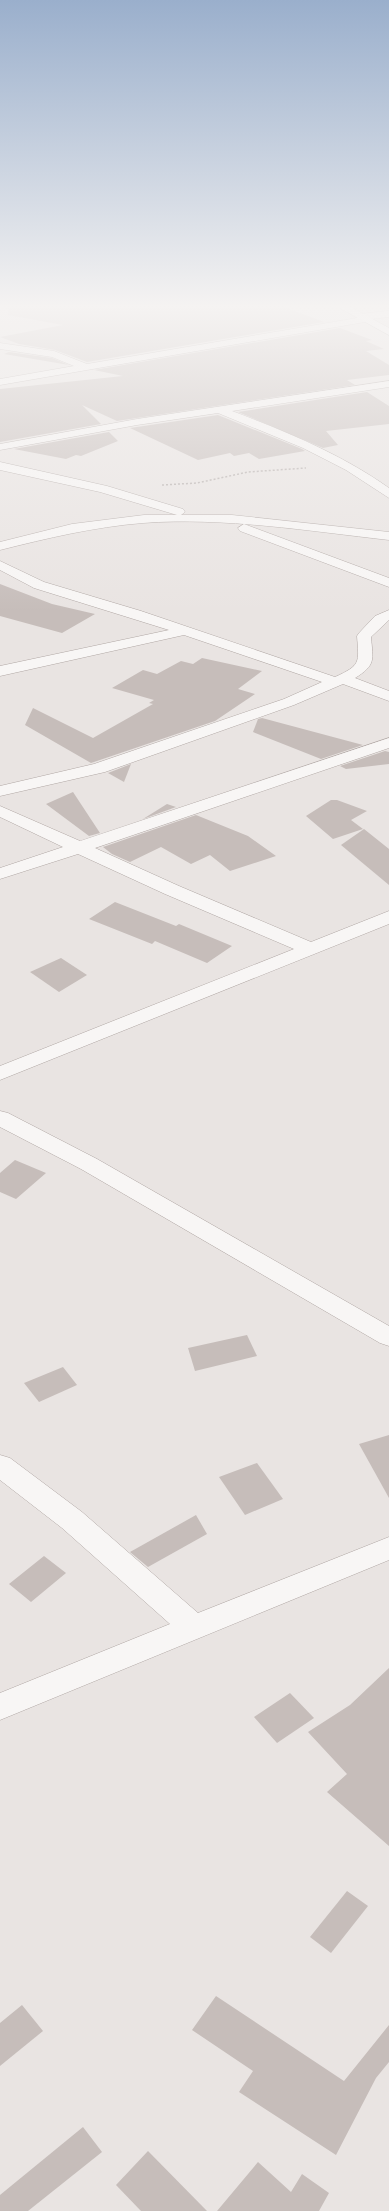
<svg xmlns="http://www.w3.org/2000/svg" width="389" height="2211" font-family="'Noto Sans',sans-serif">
	<rect width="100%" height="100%" fill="#e9e4e2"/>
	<g fill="#c6bdba">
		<polygon points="9,303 273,303 324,322 87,362 55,350 19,344 0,337 63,325 8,315"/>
		<polygon points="340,328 372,340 366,341 384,349 366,351 389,365 389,375 347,380 355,385 117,421 82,405 101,424 0,442 0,389 123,376 94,370"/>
		<polygon points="9,352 52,358 69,365 4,354"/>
		<polygon points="367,392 389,406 389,424 326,431 338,445 323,448 238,412"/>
		<polygon points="218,415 302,449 305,451 259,459 249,453 234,456 230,453 198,460 130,428"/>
		<polygon points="109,432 118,441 81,456 76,455 66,459 14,449"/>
		<polygon points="0,584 52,604 95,614 62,633 0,616"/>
		<polygon points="202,658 262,671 238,689 255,694 215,721 91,763 25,725 33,708 93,738 153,704 149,703 154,700 112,688 143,670 157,674 181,661 193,664"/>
		<polygon points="262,718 363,745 321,759 253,732 258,719"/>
		<polygon points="385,751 389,752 389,764 346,769 340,766"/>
		<polygon points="131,764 124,782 108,773"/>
		<polygon points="73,792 100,833 89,836 46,804"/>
		<polygon points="331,800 337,800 367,811 351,820 363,829 333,839 306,816"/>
		<polygon points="167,804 176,807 143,819"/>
		<polygon points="196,815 248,836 276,856 230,871 210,855 191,864 161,847 130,862 112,854 103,847"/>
		<polygon points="364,829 389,849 389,885 341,845"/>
		<polygon points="115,902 176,926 170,930 179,924 232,946 207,963 155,941 152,944 89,919"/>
		<polygon points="61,958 87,975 59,992 30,972"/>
		<polygon points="15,1160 46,1173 16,1199 0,1192 0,1173"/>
		<polygon points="247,1335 257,1356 195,1371 188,1348"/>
		<polygon points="63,1367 77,1385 39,1402 24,1383"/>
		<polygon points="389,1435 389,1498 359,1444"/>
		<polygon points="257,1463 283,1499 245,1515 219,1477"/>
		<polygon points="196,1515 207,1534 148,1567 130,1552"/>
		<polygon points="44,1556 66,1573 31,1602 9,1584"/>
		<polygon points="389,1668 389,1846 327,1792 347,1774 308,1732 350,1705"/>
		<polygon points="290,1693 314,1718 277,1743 254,1717"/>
		<polygon points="347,1891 368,1906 331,1953 310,1937"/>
		<polygon points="216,1996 344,2081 389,2025 389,2062 376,2078 336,2155 239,2092 253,2071 192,2030"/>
		<polygon points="22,2005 43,2031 0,2066 0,2023"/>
		<polygon points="83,2127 102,2152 28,2211 0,2211 0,2195"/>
		<polygon points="148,2151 207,2211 141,2211 116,2185"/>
		<polygon points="258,2162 291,2192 302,2174 329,2193 319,2211 217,2211"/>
	</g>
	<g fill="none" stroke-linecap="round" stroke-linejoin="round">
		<g stroke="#b0a7a4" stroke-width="1">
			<g id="street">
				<polygon points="389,311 389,317 370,319 365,322 0,385 0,379 74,366 52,357 0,349 0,343 54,351 87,364 357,318 361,314"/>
				<path d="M389,381V387L232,411C287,432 341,454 389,488V498L346,470L303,448L218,413L137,425L0,450V444L137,419Z"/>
				<path d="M0,462L107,486L183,509L185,512L181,515H232L389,532V540C308,531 225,517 143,523C94,527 48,538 0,550V542L72,524L144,515H177L100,492L0,470Z"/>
				<polygon points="244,524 389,578 389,587 240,531 238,528"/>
				<path d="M0,561L44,582L141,611L335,677C361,665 359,663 357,636L359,633L375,616L389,610V620L371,637C373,660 376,665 355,678L389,691V701L343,684L294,705L105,772L0,796V786L94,764L284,699L322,682L184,635L0,676V666L169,630L34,588L0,570Z"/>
				<polygon points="389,738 389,748 95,848 179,886 311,942 389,911 389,924 0,1080 0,1066 294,949 165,894 78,854 0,879 0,868 63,847 0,817 0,806 80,841"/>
				<polygon points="0,1111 8,1113 97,1159 389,1326 389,1346 380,1343 81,1169 0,1127"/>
				<polygon points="0,1455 10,1458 82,1512 198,1613 389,1537 389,1560 0,1720 0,1693 170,1624 62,1528 0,1480"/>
			</g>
		</g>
		<g stroke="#b0a7a4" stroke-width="1">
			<polygon id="secondary" points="331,303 343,303 389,328 389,335"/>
		</g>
		<polyline stroke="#b6afad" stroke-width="1.5" stroke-dasharray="2 2" stroke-linecap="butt" points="162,485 197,483 248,472 306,468"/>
		<use href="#street" fill="#f8f6f5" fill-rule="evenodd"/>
		<use href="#secondary" fill="#fff" fill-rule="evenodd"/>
	</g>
	<linearGradient id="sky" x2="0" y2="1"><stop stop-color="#9aafcc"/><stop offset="0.5" stop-color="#f5f3f2"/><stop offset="1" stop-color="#f5f3f2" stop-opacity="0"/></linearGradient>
	<rect width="389" height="612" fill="url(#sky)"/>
</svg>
